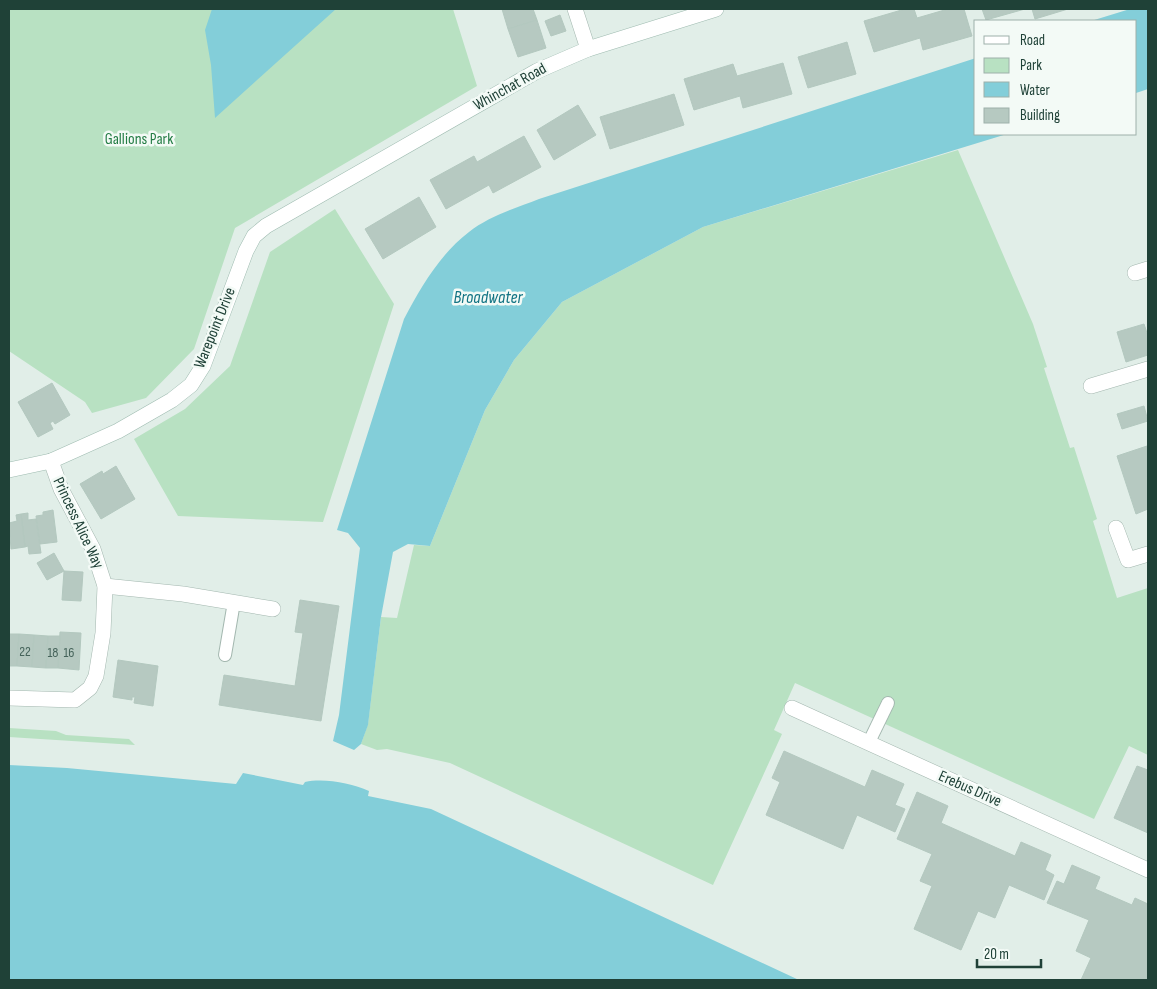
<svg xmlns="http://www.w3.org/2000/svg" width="1157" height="989" font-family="'Sofia Sans Condensed',sans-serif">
	<rect width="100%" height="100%" fill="#e1eee8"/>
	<g fill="#b8e1c2">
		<polygon points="9,9 453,9 477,86 235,228 194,349 146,398 92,413 85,402 9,351"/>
		<polygon points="958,150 1033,324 1047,367 1044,368 1070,448 1074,447 1097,519 1093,521 1117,598 1148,588 1148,755 1129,746 1094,819 795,683 774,730 782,734 713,885 450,763 387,749 377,750 361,744 368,724 381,617 397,618 414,545 430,546 485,410 514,360 562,302 703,227"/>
		<polygon points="335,209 394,304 323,522 178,516 134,439 185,409 230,366 270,252"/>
		<polygon points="9,728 56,731 66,735 129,739 135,745 9,737"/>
	</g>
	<g fill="#83ced9">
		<polygon points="212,9 336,9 215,118 211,65 205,30"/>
		<polygon points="1130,9 1148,9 1148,89 1136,93 1136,21 1091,21"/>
		<path d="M976,58V134H1007L703,227L562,302L514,360L485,410L430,546L408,544L393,552L381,617L368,725L361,744L354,750L333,741L339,715L360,548L348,533L337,530L404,319C421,287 440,254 469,232C489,216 516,208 539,199Z"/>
		<path d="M9,765L67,768L236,784L243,773L303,785L305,782C324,778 351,783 369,791L368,796L431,809L799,980H9Z"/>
	</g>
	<g fill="#b6c9c1" stroke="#b3c8bf">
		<polygon points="502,9 533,9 537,20 508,29"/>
		<polygon points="905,9 914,9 917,18 948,9 964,9 972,36 923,50 920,38 874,52 864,21"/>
		<polygon points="982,9 1025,9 986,20"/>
		<polygon points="1032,9 1068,9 1035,19"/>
		<polygon points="560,15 566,31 551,36 545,21"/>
		<polygon points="537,20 546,48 518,57 508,29"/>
		<polygon points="847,42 856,74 808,88 798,57"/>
		<polygon points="783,63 792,94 743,108 740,96 694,110 684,79 733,64 737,76"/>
		<polygon points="674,94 684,125 610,149 600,117"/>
		<polygon points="578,105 596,135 554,160 537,130"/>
		<polygon points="524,136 541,167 493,193 489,185 446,209 430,180 474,156 477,162"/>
		<polygon points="419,197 436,227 383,259 365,229"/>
		<polygon points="1144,324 1148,336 1148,355 1126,362 1117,332"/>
		<polygon points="52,383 70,415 55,424 53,421 50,423 53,429 38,437 18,402"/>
		<polygon points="1144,406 1148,421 1122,429 1117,414"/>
		<polygon points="1147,446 1148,509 1136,514 1117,456"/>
		<polygon points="116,466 135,499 101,519 80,484 102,471 103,474"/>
		<polygon points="53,510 57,542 40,544 36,516 43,515 43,512"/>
		<polygon points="28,513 28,520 36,519 41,553 29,554 28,546 25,547 21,514"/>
		<polygon points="21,514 25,547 11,549 9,523 17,521 16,515"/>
		<polygon points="54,553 64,571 47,580 37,563"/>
		<polygon points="64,571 83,572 81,601 62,600"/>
		<polygon points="300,600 339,606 321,721 219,705 224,675 295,686 303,633 295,632"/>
		<polygon points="60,632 81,633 79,670 58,668"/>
		<polygon points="9,634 19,634 17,666 9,666"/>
		<polygon points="19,634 34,635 32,667 17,666"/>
		<polygon points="34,635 48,636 46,668 32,667"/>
		<polygon points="48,636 60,636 58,668 46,668"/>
		<polygon points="118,660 158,666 153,706 134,703 135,697 132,697 132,700 113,697"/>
		<polygon points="784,751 865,787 872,770 904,784 895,805 905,809 895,832 857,815 843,849 766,815 780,782 772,778"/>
		<polygon points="1137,766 1148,770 1148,833 1114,818"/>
		<polygon points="917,792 948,806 941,823 1015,856 1021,842 1051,855 1045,870 1054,875 1044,900 1009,885 995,918 978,911 961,950 914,929 932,886 920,881 932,854 897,839"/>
		<polygon points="1072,865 1100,877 1095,889 1132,905 1135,898 1148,904 1147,980 1081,980 1091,958 1076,951 1089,920 1047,903 1057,881 1064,884"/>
	</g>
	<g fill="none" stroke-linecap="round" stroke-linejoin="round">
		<g stroke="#a3b7af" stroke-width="14">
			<g id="lane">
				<polyline points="225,655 234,602"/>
				<polyline points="869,742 888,703"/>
			</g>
		</g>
		<g stroke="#a3b7af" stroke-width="16">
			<g id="street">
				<polyline points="575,9 588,49"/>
				<polyline points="1135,273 1148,269"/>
				<polyline points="1091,386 1148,369"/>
				<polyline points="1116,528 1128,560 1148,554"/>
				<polyline points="105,586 183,594 273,609"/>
				<polyline points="9,698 75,700 90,688 96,676 103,633 105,586 93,549 61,489 51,461"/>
				<polyline points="792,708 1148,870"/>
			</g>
		</g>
		<g stroke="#9ebbb0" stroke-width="16">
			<polyline id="secondary" points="9,470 51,461 118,431 172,400 191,385 203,366 246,251 254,236 266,226 537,71 588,49 716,9"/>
		</g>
		<use href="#lane" stroke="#fff" stroke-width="12"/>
		<use href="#street" stroke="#fff" stroke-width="15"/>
		<use href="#secondary" stroke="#fff" stroke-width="15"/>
	</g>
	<g text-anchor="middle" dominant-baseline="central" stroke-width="5" stroke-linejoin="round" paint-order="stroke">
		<g font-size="14" fill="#45635a">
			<text x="25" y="651">22</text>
			<text x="53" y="652">18</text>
			<text x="69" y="652">16</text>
		</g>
		<g font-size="16" fill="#1f4137" stroke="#f3faf6">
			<text transform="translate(510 87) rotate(-29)">Whinchat Road</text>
			<text transform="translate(215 328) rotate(-68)">Warepoint Drive</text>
			<text transform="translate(78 523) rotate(65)">Princess Alice Way</text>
			<text transform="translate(970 789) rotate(24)">Erebus Drive</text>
		</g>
		<g font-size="16" fill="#247d45" stroke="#f3faf6">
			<text x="139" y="139">Gallions Park</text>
		</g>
		<g font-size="18" font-style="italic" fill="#127484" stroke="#f3faf6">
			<text x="488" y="297">Broadwater</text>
		</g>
	</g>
	<rect width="1157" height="989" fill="none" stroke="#1f4137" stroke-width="20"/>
	<rect x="974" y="20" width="162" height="115" fill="#f3faf6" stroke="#9eb0aa"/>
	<rect x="984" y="36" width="25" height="8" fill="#ffffff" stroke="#9eb0aa"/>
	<text x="1020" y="45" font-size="15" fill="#1f4137">Road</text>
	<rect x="984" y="58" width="25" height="15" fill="#b8e1c2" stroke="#9eb0aa"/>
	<text x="1020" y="70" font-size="15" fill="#1f4137">Park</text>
	<rect x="984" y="82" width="25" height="15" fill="#83ced9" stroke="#9eb0aa"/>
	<text x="1020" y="95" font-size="15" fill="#1f4137">Water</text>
	<rect x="984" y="108" width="25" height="15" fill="#b6c9c1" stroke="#9eb0aa"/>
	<text x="1020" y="120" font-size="15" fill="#1f4137">Building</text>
	<path d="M977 959v8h64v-8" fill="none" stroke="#1f4137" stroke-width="2.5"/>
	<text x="984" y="959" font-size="15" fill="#1f4137" stroke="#f3faf6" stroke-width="4" paint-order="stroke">20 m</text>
</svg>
